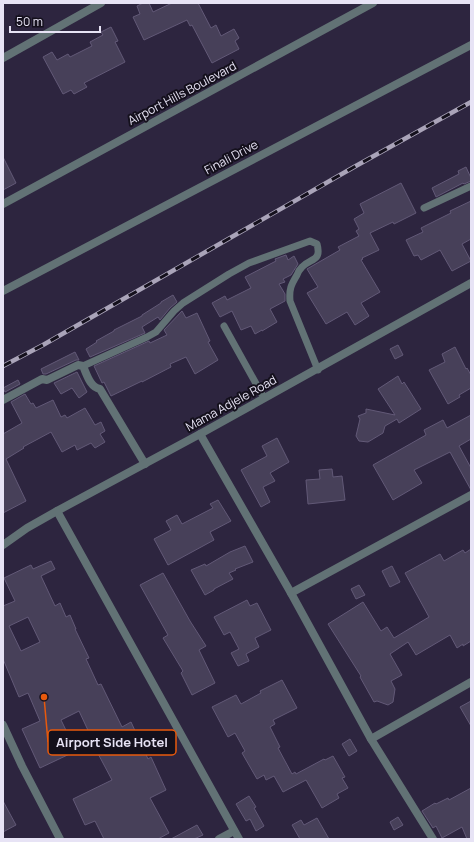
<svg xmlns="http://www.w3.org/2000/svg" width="474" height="842" font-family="Manrope,sans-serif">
	<rect width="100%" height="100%" fill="#2d253f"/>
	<g fill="#474059" stroke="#625977" fill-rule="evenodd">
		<polygon points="143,3 149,3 153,12 172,3 198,3 211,28 216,25 221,36 234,29 239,38 235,41 239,49 212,63 192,25 190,26 187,20 144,40 133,17 140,14 137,6"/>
		<polygon points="111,27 118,41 115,42 125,62 84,83 87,87 74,94 71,90 63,94 43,57 52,52 57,60 68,54 70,57 92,46 90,42 103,35 101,32"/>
		<polygon points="3,157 16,183 3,190"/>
		<polygon points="466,167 471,178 471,181 464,184 463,183 436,197 432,188 459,174 458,171"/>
		<polygon points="401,183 416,213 394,224 393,222 370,233 379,250 362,258 363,259 361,260 380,292 361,303 369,316 355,325 347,312 326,324 307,293 318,287 307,269 340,250 338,247 359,236 356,231 359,229 354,219 364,213 360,204"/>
		<polygon points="471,201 471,239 462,244 471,261 452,271 440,250 421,260 418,255 414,256 406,240 423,232 421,228 451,213 450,211"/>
		<polygon points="286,255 288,260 294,256 298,264 291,275 283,279 285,282 279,284 285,294 285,301 270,309 277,322 262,331 262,330 255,334 251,326 241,330 232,311 220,317 212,303 225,296 227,300 251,288 245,277 276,261 275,259"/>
		<polygon points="173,295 177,302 170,308 160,320 158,317 142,327 145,333 90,357 86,349 97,342 96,341 114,331 114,330 142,316 142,315 161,303 161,302"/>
		<polygon points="182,311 186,318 197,313 210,341 208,342 218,360 195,374 186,357 170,364 171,367 142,382 142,381 111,396 104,382 102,383 94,366 149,341 150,343 167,335 164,330"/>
		<polygon points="398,345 403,355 395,359 390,349"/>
		<polygon points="455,347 466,369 467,368 471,375 471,388 459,395 460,397 448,404 429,370 445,362 442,354"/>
		<polygon points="75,352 79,360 76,360 46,374 43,374 41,369"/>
		<polygon points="77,372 87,392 79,398 72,388 61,394 54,383"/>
		<polygon points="398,376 402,384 404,382 421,409 399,423 397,419 385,426 383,433 368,442 359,441 356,436 360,419 358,416 366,413 366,409 395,415 378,389"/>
		<polygon points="18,380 20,384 5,392 3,388"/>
		<polygon points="25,394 31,404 33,403 36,408 53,400 61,417 65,415 67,418 85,408 95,425 101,422 105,431 100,434 105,442 95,448 91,443 77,450 75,445 62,452 51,432 23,447 24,448 6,459 26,501 3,513 3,434 22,423 11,402"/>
		<polygon points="471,415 471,439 459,446 471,468 471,490 450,452 414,470 422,483 393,500 373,465 426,435 424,430 443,420 447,428"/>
		<polygon points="277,438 289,462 270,473 275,481 263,487 270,502 261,507 241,470 267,456 262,446"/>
		<polygon points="332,469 333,477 342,476 345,500 308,504 306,480 320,479 319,470"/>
		<polygon points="218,500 231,521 210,532 214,540 168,565 154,539 171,530 166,521 177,515 182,524 213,508 210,504"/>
		<polygon points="245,546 253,562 235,569 236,570 229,573 233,579 214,589 214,590 205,595 191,570 205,564 206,566 230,552"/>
		<polygon points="471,549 471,641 463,646 463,644 457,648 450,635 416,655 408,642 390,654 402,675 391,681 395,689 393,702 388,705 377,701 374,702 360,677 361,676 328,624 363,602 381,631 387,627 394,638 429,617 405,573 440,554 444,561 463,550 465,553"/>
		<path d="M51,561L55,569L41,576L55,606L60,603L66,617L70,615L76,629H75L89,658L86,659L98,685L101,684L122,727L131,722L148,759L151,757L166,790L150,798L169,833L158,839H104L95,821L85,825L73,799L112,780L95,748L92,741H93L79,711L61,720L76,751L40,768L22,729L40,721L28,693L19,697L3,659V606L15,601L4,578L31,565L33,569ZM28,617L40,642L21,651L9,626Z"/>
		<polygon points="392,566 400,582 390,587 382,571"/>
		<polygon points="163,573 190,621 206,646 199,650 215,683 192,695 181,673 183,671 163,638 168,635 140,585"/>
		<polygon points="359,585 365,595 356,599 351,589"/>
		<polygon points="247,600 250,606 257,603 271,630 255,638 259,647 246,654 249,661 238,666 231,653 239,649 230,632 224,635 214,617"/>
		<polygon points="282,680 297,708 273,720 275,724 270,727 280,747 278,748 292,774 295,772 296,774 324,759 325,760 333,756 345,777 342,778 348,788 337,794 339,798 322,808 306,780 283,792 274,776 266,780 264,775 257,779 242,753 245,751 235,733 228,737 212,707 236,695 241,704 261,693 260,691"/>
		<polygon points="471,701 471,726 460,707"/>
		<polygon points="350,739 357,751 349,756 342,744"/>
		<polygon points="471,788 471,839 467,839 462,827 442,838 436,826 433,828 422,811 435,803 436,804 448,798 449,800"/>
		<polygon points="249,796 256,807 254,808 264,826 256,831 250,819 246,821 236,804"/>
		<polygon points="3,801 16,825 3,832"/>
		<polygon points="398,817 403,825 394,830 390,822"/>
		<polygon points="317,818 329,839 300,839 292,825 301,820 304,825"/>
		<polygon points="197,825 203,835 194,839 171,839"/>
	</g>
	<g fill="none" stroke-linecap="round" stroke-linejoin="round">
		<g stroke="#627275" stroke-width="7">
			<polyline points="424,208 471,186"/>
			<polyline points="224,326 264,398"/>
			<path d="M83,366L147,337L156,332L174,311L183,303L229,274L249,263L310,241L317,244C322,262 310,258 302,267C300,269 298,272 297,275C291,285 289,289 290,301L318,370"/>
		</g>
		<g stroke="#627275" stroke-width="8">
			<polyline points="3,58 101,3"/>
			<polyline points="3,204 373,3"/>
			<polyline points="3,291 471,45"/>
			<path d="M3,400L42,379L47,380L78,365L83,366C87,375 90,387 100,389L145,464"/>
			<polyline points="200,434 291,593 371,739 433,839"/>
			<polyline points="57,511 239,839"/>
			<polyline points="3,545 27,528 57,511 200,434 471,283"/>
			<polyline points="291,593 471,495"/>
			<polyline points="3,725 22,766 60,839"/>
			<polyline points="371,739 471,682"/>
			<polyline points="219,839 234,831"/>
		</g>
		<g stroke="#aaa4b9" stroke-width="4.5">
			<polyline id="rail" points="3,366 43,345 354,167 471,102"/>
		</g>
		<use href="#rail" stroke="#14101c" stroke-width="3" stroke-dasharray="9" stroke-linecap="butt"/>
	</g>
	<g text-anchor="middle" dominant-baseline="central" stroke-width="4" stroke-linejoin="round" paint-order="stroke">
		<g font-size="12" fill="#e7e3f5" stroke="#14101c">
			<text transform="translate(182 93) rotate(-28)">Airport Hills Boulevard</text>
			<text transform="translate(231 157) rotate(-28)">Finali Drive</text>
			<text transform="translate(231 403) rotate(-29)">Mama Adjele Road</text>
		</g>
	</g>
	<path fill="none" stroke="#e8590c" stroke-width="1.5" d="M44 697L48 742"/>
	<circle fill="#e8590c" stroke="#14101c" stroke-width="1.5" cx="44" cy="697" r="4"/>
	<rect fill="#14101c" stroke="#e8590c" stroke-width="1.5" x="48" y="730" width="128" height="25" rx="4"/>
	<g font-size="13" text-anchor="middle" font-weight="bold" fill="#e7e3f5">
		<text x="112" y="747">Airport Side Hotel</text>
	</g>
	<rect width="474" height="842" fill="none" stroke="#e7e3f5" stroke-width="8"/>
	<path d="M10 26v6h90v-6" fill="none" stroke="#e7e3f5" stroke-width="2"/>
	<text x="16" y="26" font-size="12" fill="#e7e3f5" stroke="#14101c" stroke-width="3" paint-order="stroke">50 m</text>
</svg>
